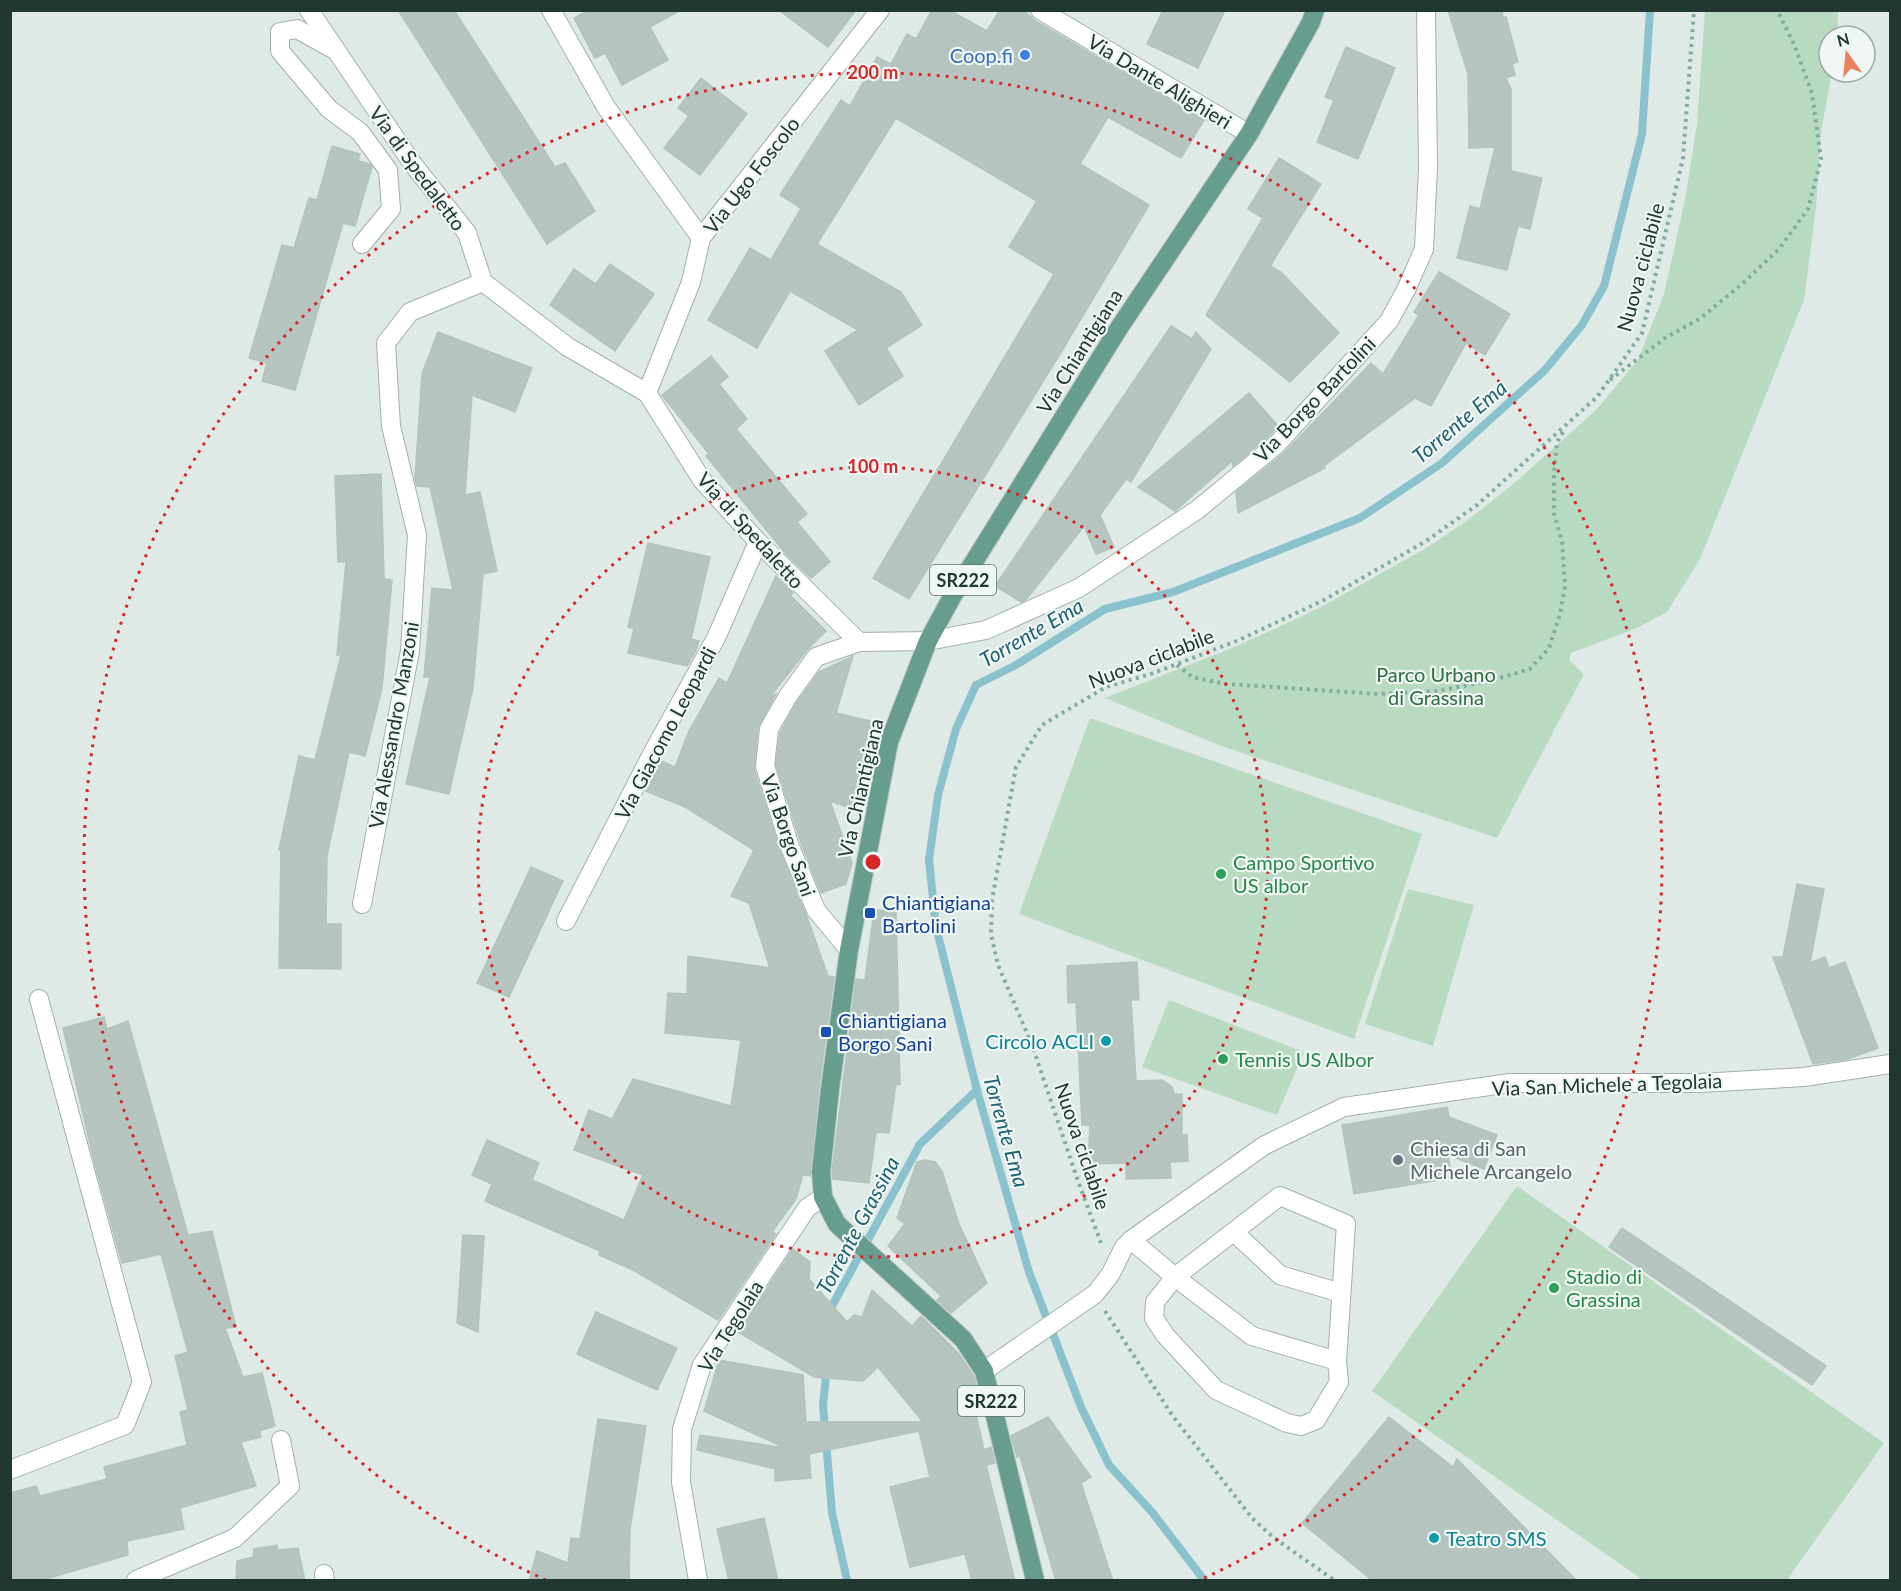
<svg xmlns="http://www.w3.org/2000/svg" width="1901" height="1591" font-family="Lato,sans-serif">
	<rect width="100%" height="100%" fill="#dfe9e5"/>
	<g fill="#b9dac2">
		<polygon points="1705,11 1838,11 1837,36 1829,36 1829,72 1832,72 1821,132 1816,208 1804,300 1700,559 1667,612 1637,628 1571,653 1569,660 1584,674 1497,838 1221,746 1105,698 1232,648 1296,619 1323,606 1428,547 1465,522 1511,486 1596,410 1638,360 1664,294 1685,200 1697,124"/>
		<polygon points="1090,718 1422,834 1354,1039 1019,914"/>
		<polygon points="1408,889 1474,905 1433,1046 1365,1024"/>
		<polygon points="1169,1000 1304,1052 1277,1115 1142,1067"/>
		<polygon points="1517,1186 1884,1443 1787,1580 1643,1580 1372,1391"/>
	</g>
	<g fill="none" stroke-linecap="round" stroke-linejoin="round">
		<g stroke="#89c2cc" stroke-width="8">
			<polyline points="831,1315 832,1306 920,1144 977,1090"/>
			<polyline points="827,1367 823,1405 832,1513 847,1580"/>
			<polyline points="1204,1580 1152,1512 1109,1465 1081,1407 1029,1272 977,1090 936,927 929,860 938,795 956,729 976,685 1016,665 1105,609 1173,592 1360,518 1442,463 1545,370 1582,325 1604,286 1642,134 1650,10"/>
		</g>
	</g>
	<g fill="#b5c4be" stroke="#b2c3bc" stroke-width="1.5">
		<polygon points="398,10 454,10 555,167 565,163 595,211 547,244"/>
		<polygon points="589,10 681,10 650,27 668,60 622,85 605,53 595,58 574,18"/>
		<polygon points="779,10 856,10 828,47"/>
		<polygon points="932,10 949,10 987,31 1000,10 1023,10 1034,20 1204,120 1181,158 1108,117 1080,164 1149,205 1060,354 909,599 873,578 1054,274 1009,247 1037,201 896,118 817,244 901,292 922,325 886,348 903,376 859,405 825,351 858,330 790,291 757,348 708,320 750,248 771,260 801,208 780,195 841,100 850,106 877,57 891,64 907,34 916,39"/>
		<polygon points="1163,10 1225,10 1198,68 1147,44"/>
		<polygon points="1448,10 1502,10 1503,18 1506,17 1518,62 1512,64 1515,75 1506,78 1511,89 1511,171 1542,178 1530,229 1518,226 1507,270 1457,258 1470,206 1480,209 1495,147 1469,148 1468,74"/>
		<polygon points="1346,47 1395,68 1358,159 1317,142 1334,100 1325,97"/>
		<polygon points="701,78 747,114 700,175 664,148 689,116 678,108"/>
		<polygon points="332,146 360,154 358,161 370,164 372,167 355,226 343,223 295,390 262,381 267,363 249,358 282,245 294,248 309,198 317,200"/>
		<polygon points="1279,158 1321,184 1270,266 1281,272 1339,333 1290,382 1206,315 1263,218 1248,209"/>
		<polygon points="610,264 654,294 615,351 550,305 574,269 596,284"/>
		<polygon points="1439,272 1510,314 1485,355 1466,343 1431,406 1415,398 1324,466 1325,468 1238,513 1236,492 1284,453 1371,363 1383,374 1419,315 1414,312"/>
		<polygon points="1171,326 1192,339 1196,332 1211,349 1131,482 1126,479 1100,515 1114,547 1096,554 1084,526 1026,600 1021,602 995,586"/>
		<polygon points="438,332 532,368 515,412 472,395 465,495 480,492 497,571 483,574 473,688 449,794 406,784 430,677 424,677 432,588 453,590 430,487 417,486 415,479 422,374"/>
		<polygon points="711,356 728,377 719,384 747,419 736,429 807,514 797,522 830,562 811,578 786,554 706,456 709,454 662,395"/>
		<polygon points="1249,393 1278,426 1269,436 1233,466 1232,461 1175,511 1138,487"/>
		<polygon points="381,474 384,579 392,580 382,688 365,756 349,752 327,856 326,924 341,924 341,969 279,968 281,850 279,850 299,756 315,760 341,655 337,655 346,562 338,562 335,476"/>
		<polygon points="648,543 710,557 691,639 699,641 696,650 687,666 628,653 634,629 628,627"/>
		<polygon points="776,576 793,593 790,595 826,631 807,650 770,697 776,694 758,727 754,769 780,851 807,917 828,976 834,977 819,1087 810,1176 803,1175 796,1199 772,1232 776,1234 718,1320 633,1270 599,1255 600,1251 485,1201 492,1184 472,1175 487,1140 539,1163 532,1180 624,1220 643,1175 574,1150 589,1110 612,1119 633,1079 731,1106 741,1040 665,1033 668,993 687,994 688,956 770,968 749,903 731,896 754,850 685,807 646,791 661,761 675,767 689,731 719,678 727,683"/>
		<polygon points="853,656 836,713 875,722 853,809 830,801 852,863 846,884 821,893 801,843 776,765 780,733 797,702 819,672"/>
		<polygon points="531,867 563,881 509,997 477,983"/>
		<polygon points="1797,884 1824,889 1810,963 1825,957 1829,968 1845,962 1878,1048 1848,1059 1813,1064 1773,957 1783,957"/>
		<polygon points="874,910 896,911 900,1085 896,1084 889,1133 876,1132 869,1183 833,1179 832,1172 856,979 865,980"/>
		<polygon points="1137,962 1139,1000 1131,1000 1136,1081 1162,1080 1172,1087 1174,1094 1182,1094 1182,1136 1187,1134 1188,1161 1170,1162 1171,1178 1126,1179 1126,1163 1088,1164 1090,1125 1082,1125 1076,1002 1068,1003 1067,966"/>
		<polygon points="104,1017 107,1029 128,1021 188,1235 212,1231 236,1327 225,1328 243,1377 262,1373 275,1426 259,1431 261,1437 241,1442 256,1486 180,1508 184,1529 127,1541 128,1555 39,1581 10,1581 10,1493 36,1486 40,1496 107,1479 104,1467 187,1445 180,1412 188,1410 175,1356 188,1352 161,1254 122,1263 93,1157 63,1028"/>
		<polygon points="1447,1107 1449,1117 1497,1135 1484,1169 1448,1155 1452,1178 1354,1194 1342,1125"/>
		<polygon points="925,1160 935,1162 942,1171 959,1224 987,1283 951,1313 937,1300 941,1296 888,1246 905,1224 897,1218 917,1162"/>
		<polygon points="1622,1228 1826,1366 1812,1385 1609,1247"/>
		<polygon points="463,1235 484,1236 478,1332 457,1323"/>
		<polygon points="793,1249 810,1262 809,1279 847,1322 854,1315 862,1317 872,1290 912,1326 921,1316 959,1354 974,1376 981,1407 976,1415 984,1450 991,1447 995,1463 986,1465 1015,1581 972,1581 965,1554 910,1567 890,1487 930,1477 919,1431 809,1454 811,1478 775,1481 775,1469 697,1450 700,1435 778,1447 779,1445 704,1411 719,1360 803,1375 806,1422 923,1422 878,1367 863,1381 814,1377 738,1332"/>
		<polygon points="596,1312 677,1348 657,1390 577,1354"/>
		<polygon points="1048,1417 1091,1477 1081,1483 1113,1581 1056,1581 1020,1456 1017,1457 1011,1436"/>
		<polygon points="1389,1417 1453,1467 1457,1459 1577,1581 1373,1581 1302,1523"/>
		<polygon points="598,1419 646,1426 630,1529 629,1581 529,1581 537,1551 568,1563 571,1538 580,1539"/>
		<polygon points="764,1518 778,1581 729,1581 717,1529"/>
		<polygon points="277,1545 278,1550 298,1548 305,1581 236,1581 237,1561 253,1557 254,1549"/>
	</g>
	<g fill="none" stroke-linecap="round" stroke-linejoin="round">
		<g stroke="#a2b0ac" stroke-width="20">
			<g id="minor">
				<polyline points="309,10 412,163 467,233 483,282 568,347 647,393 702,480 758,542 859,642"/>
				<polyline points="551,10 606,107 701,238"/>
				<polyline points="1040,10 1249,134"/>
				<polyline points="331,48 297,29 280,32 280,51 329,109 360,132 388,170 391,209 362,244"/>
				<polyline points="647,393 691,282 701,238 880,10"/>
				<polyline points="362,904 410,651 417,535 391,426 386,343 410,312 483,282"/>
				<polyline points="566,921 653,752 716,638 758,542"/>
				<polyline points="849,950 816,910 790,847 765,766 769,729 788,696 816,657 859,642 928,641 986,630 1079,588 1197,510 1277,444 1389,321 1406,290 1424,249 1428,168 1426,10"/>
				<polyline points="1234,1232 1280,1275 1341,1293"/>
				<polyline points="1131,1240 1175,1277 1252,1336 1337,1361 1339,1382 1316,1420 1301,1426 1287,1423 1216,1390 1165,1335 1154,1318 1155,1302 1175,1277 1280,1196 1346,1224 1337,1361"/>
				<polyline points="984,1371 1095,1294 1110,1275 1124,1247 1131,1240 1265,1145 1344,1107 1510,1083 1700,1083 1804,1077 1890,1064"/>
				<polyline points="10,1470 125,1425 142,1382 39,999"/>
				<polyline points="324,1574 325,1580"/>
				<polyline points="136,1580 235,1538 290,1486 281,1440"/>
				<polyline points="698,1580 681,1482 682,1429 702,1365 807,1208 823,1197"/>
			</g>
		</g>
		<g stroke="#bcc3c2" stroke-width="20">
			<polyline id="major" points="1035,1580 984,1371 963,1339 837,1224 823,1197 821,1172 830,1089 849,950 889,742 928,641 952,597 1119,328 1249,134 1311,22 1315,10"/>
		</g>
		<g stroke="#81ac9e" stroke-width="4" stroke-dasharray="3 4.5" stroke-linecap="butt">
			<polyline points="1610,380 1665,338 1701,318 1743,283 1779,249 1808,209 1821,159 1812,93 1794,44 1777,10"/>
			<polyline points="1177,665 1192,677 1226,684 1379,694 1437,691 1490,681 1530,669 1549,648 1560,614 1565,586 1562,542 1554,513 1554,473 1557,442 1565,429"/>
			<polyline points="1101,1243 1078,1181 1032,1045 998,965 991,934 992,900 1016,767 1042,725 1106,687 1151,674 1239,640 1324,600 1426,541 1477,505 1597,397 1642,333 1683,158 1694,10"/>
			<polyline points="1105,1311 1172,1415 1252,1518 1274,1538 1334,1580"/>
		</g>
		<use href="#minor" stroke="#fff" stroke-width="18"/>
		<use href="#major" stroke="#669d8f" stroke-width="18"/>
	</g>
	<g fill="none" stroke="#d62828" stroke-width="3" stroke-dasharray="3 6">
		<circle cx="873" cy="862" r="395"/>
		<path d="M546 1580A789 789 0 1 1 1200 1580"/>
	</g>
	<circle fill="#3f7fe0" stroke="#eff6f3" stroke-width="2" cx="1025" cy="55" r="6"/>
	<g fill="#2e9e5b" stroke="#eff6f3" stroke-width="2">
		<circle cx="1221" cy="874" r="6"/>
		<circle cx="1223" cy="1059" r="6"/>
		<circle cx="1554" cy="1288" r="6"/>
	</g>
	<g fill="#1a4fb4" stroke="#eff6f3" stroke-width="2">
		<rect x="864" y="907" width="12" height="12" rx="3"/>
		<rect x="820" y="1026" width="12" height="12" rx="3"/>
	</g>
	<g fill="#0f9aa8" stroke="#eff6f3" stroke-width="2">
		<circle cx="1106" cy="1041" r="6"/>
		<circle cx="1434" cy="1538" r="6"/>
	</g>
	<circle fill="#6b7280" stroke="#eff6f3" stroke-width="2" cx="1398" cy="1160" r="6"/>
	<g text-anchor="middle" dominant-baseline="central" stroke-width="4.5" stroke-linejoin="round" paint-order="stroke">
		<g fill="#eff6f3" stroke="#5f716c" stroke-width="1.5">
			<rect x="930" y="565" width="66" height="30" rx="4.5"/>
			<rect x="958" y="1386" width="66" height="30" rx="4.5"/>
		</g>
		<g font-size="18" font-weight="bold" fill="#213832">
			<text x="963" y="580">SR222</text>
			<text x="991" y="1401">SR222</text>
		</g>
		<g font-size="20" fill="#366cbe" stroke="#eff6f3" text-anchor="end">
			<text x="1013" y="55">Coop.fi</text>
		</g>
		<g font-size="20" fill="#213832" stroke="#eff6f3">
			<text transform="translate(1160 81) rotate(31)">Via Dante Alighieri</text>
			<text transform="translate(418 168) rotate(54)">Via di Spedaletto</text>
			<text transform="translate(751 175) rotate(-52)">Via Ugo Foscolo</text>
			<text transform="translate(1640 267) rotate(-75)">Nuova ciclabile</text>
			<text transform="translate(1079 351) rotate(-58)">Via Chiantigiana</text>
			<text transform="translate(1314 399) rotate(-46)">Via Borgo Bartolini</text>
			<text transform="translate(751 530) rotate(48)">Via di Spedaletto</text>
			<text transform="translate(1151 658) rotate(-21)">Nuova ciclabile</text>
			<text transform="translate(393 725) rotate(-80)">Via Alessandro Manzoni</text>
			<text transform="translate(665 733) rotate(-62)">Via Giacomo Leopardi</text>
			<text transform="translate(860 788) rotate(-77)">Via Chiantigiana</text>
			<text transform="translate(789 835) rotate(71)">Via Borgo Sani</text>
			<text transform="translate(1607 1084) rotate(-2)">Via San Michele a Tegolaia</text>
			<text transform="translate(1083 1146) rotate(71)">Nuova ciclabile</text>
			<text transform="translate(730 1326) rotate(-58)">Via Tegolaia</text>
		</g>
		<g font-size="20" fill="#2e6d46" stroke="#eff6f3">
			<text x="1436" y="674">Parco Urbano<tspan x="1436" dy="23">di Grassina</tspan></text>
		</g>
		<g font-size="20" fill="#27864d" stroke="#eff6f3" text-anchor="start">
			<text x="1233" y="862">Campo Sportivo<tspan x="1233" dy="23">US albor</tspan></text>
			<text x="1235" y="1059">Tennis US Albor</text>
			<text x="1566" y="1276">Stadio di<tspan x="1566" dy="23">Grassina</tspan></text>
		</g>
		<g font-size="20" fill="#164399" stroke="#eff6f3" text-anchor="start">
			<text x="882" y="902">Chiantigiana<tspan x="882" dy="23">Bartolini</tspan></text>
			<text x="838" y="1020">Chiantigiana<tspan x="838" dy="23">Borgo Sani</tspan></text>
		</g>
		<g font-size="20" fill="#0d838f" stroke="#eff6f3" text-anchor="end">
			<text x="1094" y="1041">Circolo ACLI</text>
			<text x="1446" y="1538" text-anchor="start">Teatro SMS</text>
		</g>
		<g font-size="20" fill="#5b616d" stroke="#eff6f3" text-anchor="start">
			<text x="1410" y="1148">Chiesa di San<tspan x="1410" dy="23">Michele Arcangelo</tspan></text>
		</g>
		<g font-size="21" font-style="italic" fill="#1f6271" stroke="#eff6f3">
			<text transform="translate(1459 421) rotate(-40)">Torrente Ema</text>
			<text transform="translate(1031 632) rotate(-30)">Torrente Ema</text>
			<text transform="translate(1007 1131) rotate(74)">Torrente Ema</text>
			<text transform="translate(857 1225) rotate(-62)">Torrente Grassina</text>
		</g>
	</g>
	<circle cx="873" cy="862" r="9" fill="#d62828" stroke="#eff6f3" stroke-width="3"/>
	<g font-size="18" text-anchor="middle" font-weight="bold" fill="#d62828" stroke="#eff6f3" stroke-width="4.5" stroke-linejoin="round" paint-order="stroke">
		<text x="873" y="79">200 m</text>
		<text x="873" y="473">100 m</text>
	</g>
	<rect width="1901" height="1591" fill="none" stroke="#213832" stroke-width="24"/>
	<g transform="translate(1847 54) rotate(345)"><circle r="28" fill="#eff6f3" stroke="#9daaa6" stroke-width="1.5"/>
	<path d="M0-4.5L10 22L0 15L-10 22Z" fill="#ea805c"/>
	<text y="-9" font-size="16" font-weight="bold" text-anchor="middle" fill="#213832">N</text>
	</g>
</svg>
